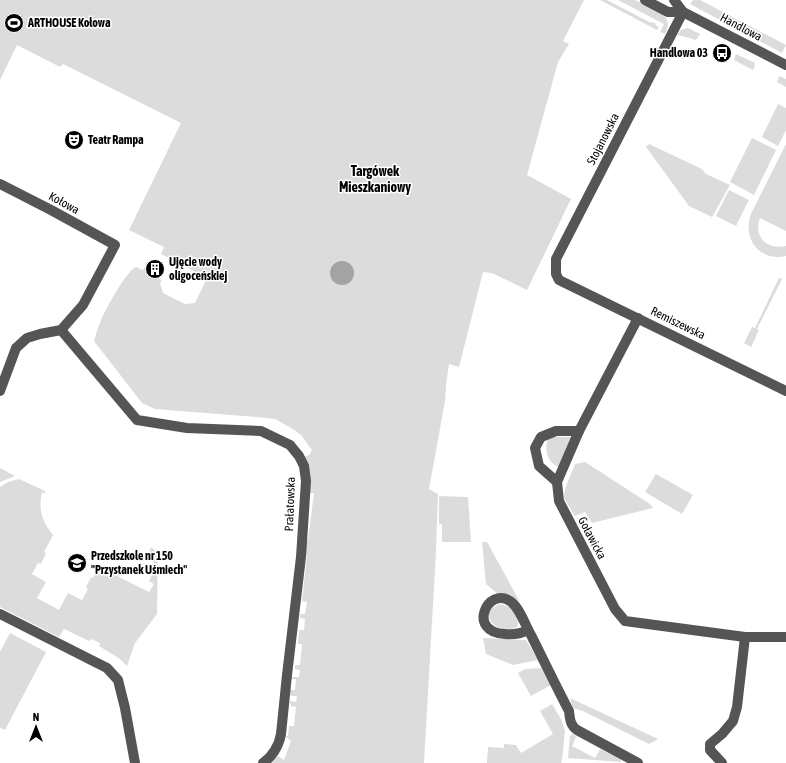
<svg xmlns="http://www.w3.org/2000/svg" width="786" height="763" font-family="'Asap Condensed',sans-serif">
	<rect width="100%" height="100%" fill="#fff"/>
	<g fill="#dcdcdc">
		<path d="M0,0H584L563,41L569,44L558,62L527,175L571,199L527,290L492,273L483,272L459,367L449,364L446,385L445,401L429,489L438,494L436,551L424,763H272L278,756L284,760L291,741L285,736H288L289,726H294L296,707L291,706V704L289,703L291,701L296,702L297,696H291L290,694V690H295L296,679H291V677H299L300,670L295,669V665H300L302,644H298L299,630H304L305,619L300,618V614H305L307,602L302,601L307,555H304L306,540H308L314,493H310V474L304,457L309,455L312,450L301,435L293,429L275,419L257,417L155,409L142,403L94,341C96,334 98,327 101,320C105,310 127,270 136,267L143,270L145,267L153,270L151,275L162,280L160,283L163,293L185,304L195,303L207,278L161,254L164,247L129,230L181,123L63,64L60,67L17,45L0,80Z"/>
		<polygon points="600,0 607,0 651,23 652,22 656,24 655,25 659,27 657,30"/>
		<path d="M618,0C623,0 629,0 634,0C639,1 645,5 649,7C663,14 673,18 665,34L660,32L664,24Z"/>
		<polygon points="693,0 700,0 786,45 782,53 690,4"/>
		<polygon points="688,28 700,34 697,39 695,40 690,38 677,35 681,30"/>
		<polygon points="736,54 753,62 754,62 755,66 753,70 734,60"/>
		<polygon points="779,76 786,79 786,87 777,82"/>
		<polygon points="778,104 786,108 786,130 778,146 762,137"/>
		<polygon points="752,138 776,150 754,195 730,182"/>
		<polygon points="649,144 702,169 706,174 730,185 712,217 689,206 646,147"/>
		<path d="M786,144V231L760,218C753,237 767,250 786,246V256C759,262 742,238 751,214Z"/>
		<polygon points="729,190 749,200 736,226 716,216"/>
		<polygon points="779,278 782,279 757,329 759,330 751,347 744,343 752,327 755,328"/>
		<path d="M552,437H570L573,438L560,468C557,466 553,464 551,462C546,456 545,445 548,439Z"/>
		<polygon points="585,462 650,504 653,508 592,523 585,512 575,516 564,498 565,489 575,464"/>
		<polygon points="0,468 15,476 0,482"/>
		<polygon points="656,474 693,495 682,514 645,492"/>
		<path d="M19,479L45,491V494L42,492C38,510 42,521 53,535L44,552L46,553L41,564L38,563L32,574L46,582L37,598L59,610L68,593L82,600L88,589L86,587L91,577L93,578L99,567L149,592L154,584L149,581L157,565L151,561L154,557L149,553L151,547L158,553L157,614L135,643L127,666L120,659L99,646L100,643L91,639L89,641L64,629L59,637L0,607V487L8,482Z"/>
		<polygon points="439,496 468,497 471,542 442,542 442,524 439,524"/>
		<polygon points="482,542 487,542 520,602 511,595 498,594 486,584"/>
		<path d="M500,604L510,607L519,621L517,627C499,636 474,614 500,604Z"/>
		<polygon points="10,633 46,652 5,730 0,728 0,652"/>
		<polygon points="483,638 526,640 538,660 513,665 486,654"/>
		<polygon points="541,668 551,685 531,696 518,673 525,669"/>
		<polygon points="570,698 658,739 649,744 583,711 573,708"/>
		<polygon points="552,704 561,719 565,731 562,760 561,763 487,763 488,747 504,748 504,744 516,745 521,753 553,734 540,711"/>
		<polygon points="573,734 576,737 572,746 595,758 600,749 621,759 621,762 568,758 570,736"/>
	</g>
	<circle fill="#a3a3a3" cx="342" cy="273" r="12"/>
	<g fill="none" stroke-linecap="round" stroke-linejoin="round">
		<g stroke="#555" stroke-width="10">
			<polyline points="645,0 668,12 683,12"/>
			<polyline points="674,0 683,12 786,65"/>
			<polyline points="683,12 556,259 556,274 559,280 786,391"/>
			<polyline points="0,184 51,210 115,245 83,305 61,330 40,334 27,338 16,348 0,391"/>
			<polyline points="638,318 579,431 557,482 559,501 615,609 625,621 745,637 786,637"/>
			<path d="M61,330L137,420L187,428L261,431L290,445L299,456L304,466L306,481L301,557L287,675L281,734C279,746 272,757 263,763"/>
			<polyline points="557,482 539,466 535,448 541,437 556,431 579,431"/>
			<polyline points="0,614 107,668 118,680 125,708 135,763"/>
			<path d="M528,630C520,634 513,635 505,634C466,632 488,586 510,601C520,608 525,625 531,635C544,661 556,686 569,711C570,719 570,725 577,730L638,763"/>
			<polyline points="722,763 710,750 710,744 722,734 733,721 737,707 745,637"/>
		</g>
	</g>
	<defs>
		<g id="stadium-disc" transform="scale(1)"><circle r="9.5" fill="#000" stroke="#fff"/><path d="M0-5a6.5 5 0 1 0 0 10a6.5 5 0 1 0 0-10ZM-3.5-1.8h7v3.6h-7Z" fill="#fff"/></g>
		<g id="bus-disc" transform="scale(1)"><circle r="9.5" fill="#000" stroke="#fff"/><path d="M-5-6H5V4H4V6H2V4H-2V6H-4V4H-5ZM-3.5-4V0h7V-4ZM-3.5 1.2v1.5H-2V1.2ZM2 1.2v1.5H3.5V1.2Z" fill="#fff"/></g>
		<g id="theatre-disc" transform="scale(1)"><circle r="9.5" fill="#000" stroke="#fff"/><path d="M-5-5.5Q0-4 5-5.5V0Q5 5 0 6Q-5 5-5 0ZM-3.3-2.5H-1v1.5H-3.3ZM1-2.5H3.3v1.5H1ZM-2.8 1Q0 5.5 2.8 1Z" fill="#fff"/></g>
		<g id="building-disc" transform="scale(1)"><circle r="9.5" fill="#000" stroke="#fff"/><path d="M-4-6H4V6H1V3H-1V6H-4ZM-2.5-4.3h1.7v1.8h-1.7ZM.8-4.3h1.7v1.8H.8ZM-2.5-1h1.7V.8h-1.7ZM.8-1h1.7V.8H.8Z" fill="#fff"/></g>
		<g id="school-disc" transform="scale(1)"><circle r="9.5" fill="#000" stroke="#fff"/><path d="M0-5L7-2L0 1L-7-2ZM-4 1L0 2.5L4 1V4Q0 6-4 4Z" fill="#fff"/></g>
	</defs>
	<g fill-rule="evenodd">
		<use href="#stadium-disc" x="14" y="23"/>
		<use href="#bus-disc" x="722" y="53"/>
		<use href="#theatre-disc" x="74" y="140"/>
		<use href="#building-disc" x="155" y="269"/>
		<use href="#school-disc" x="77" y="563"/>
	</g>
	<g text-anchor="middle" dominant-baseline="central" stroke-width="3" stroke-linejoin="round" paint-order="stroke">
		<g font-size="12" font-weight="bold" fill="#000" stroke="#fff" text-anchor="start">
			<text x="28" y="23">ARTHOUSE Kołowa</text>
			<text x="708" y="53" text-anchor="end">Handlowa 03</text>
			<text x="88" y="140">Teatr Rampa</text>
			<text x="169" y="262">Ujęcie wody<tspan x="169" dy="14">oligoceńskiej</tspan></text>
			<text x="91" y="556">Przedszkole nr 150<tspan x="91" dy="14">"Przystanek Uśmiech"</tspan></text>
		</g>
		<g font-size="12" fill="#000" stroke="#fff">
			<text transform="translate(741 27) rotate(28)">Handlowa</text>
			<text transform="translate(603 139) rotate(-63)">Stojanowska</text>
			<text transform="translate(64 203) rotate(29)">Kołowa</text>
			<text transform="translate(678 323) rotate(26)">Remiszewska</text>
			<text transform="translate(290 504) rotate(-88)">Prałatowska</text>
			<text transform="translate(592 538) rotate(62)">Goławicka</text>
		</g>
		<g font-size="14" font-weight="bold" fill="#000" stroke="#fff">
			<text x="375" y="171">Targówek<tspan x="375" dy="16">Mieszkaniowy</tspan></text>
		</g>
	</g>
	<g transform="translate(36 727)" stroke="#ffffff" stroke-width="3" paint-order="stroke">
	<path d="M0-3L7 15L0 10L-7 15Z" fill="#000000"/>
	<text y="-6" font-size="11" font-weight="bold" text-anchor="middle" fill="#000000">N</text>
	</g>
</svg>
